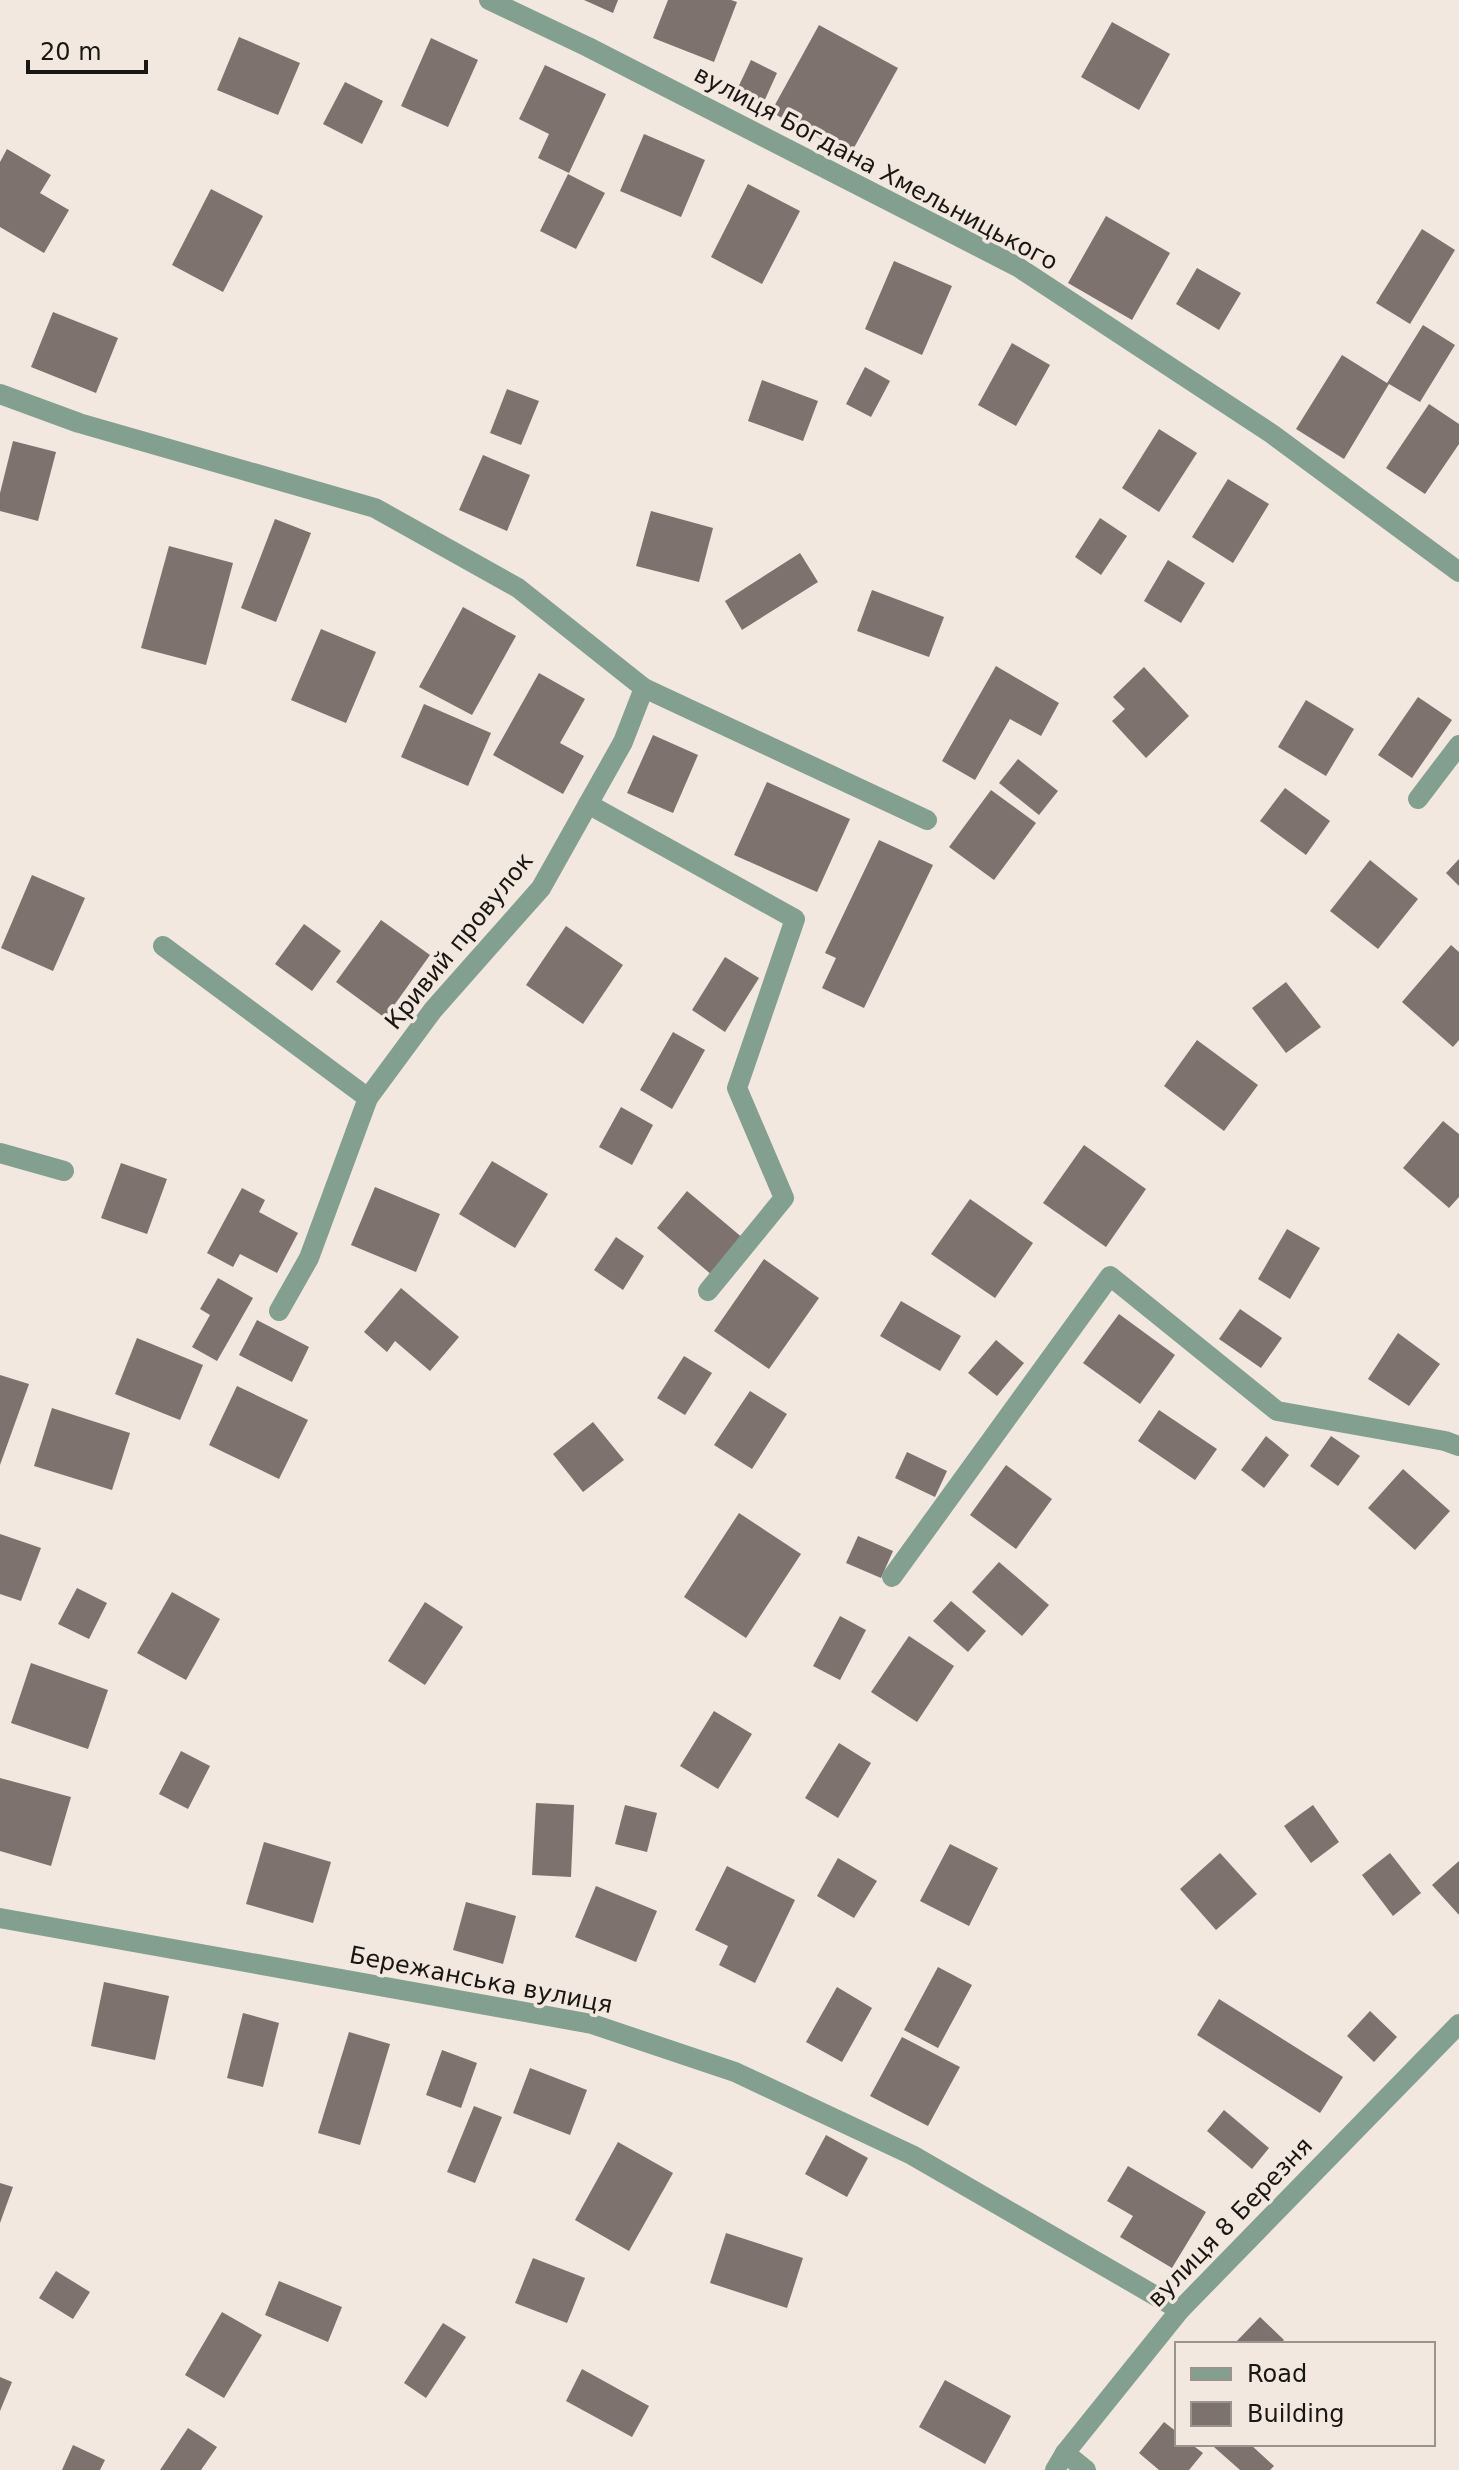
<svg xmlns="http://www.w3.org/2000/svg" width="1459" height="2470" font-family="'DejaVu Sans',sans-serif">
	<rect width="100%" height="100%" fill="#f2e8df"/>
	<g fill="#7d726d">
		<polygon points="584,0 618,0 613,13"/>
		<polygon points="668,0 731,0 737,2 714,62 653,38"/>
		<polygon points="1112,22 1170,54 1139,110 1081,77"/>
		<polygon points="819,25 898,68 850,155 771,112"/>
		<polygon points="239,37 300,63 278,115 217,90"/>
		<polygon points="431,38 478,60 448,127 401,106"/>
		<polygon points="751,60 777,73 762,106 735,94"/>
		<polygon points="545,65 606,94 569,173 538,158 549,134 519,119"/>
		<polygon points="345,82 383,101 362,144 323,124"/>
		<polygon points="644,134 705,160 681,217 620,191"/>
		<polygon points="7,149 51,175 40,193 69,210 44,253 0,227 0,162"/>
		<polygon points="568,174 605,193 576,249 540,231"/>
		<polygon points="748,184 800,211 762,284 711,257"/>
		<polygon points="211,189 263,216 223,292 172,265"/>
		<polygon points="1106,216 1170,253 1132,320 1068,283"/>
		<polygon points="1422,229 1455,250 1410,324 1376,303"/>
		<polygon points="894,261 952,286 922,355 865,329"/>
		<polygon points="1197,268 1241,293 1219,330 1176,304"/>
		<polygon points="53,312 118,338 96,393 31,367"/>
		<polygon points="1423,325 1455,345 1420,402 1389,384 1344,459 1296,429 1342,355 1387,383"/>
		<polygon points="1012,343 1050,365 1016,426 978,405"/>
		<polygon points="865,367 890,381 871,417 846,404"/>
		<polygon points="762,380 818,401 803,441 748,421"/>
		<polygon points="507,389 539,401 521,445 490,433"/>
		<polygon points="1429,404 1459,424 1459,444 1425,494 1386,468"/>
		<polygon points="1159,429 1197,453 1159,512 1122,488"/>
		<polygon points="13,441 56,452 38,521 0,511 0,493"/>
		<polygon points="483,455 530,475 507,531 459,510"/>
		<polygon points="1228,479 1269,504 1233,563 1192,537"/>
		<polygon points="651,511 713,528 699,582 636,566"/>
		<polygon points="1100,518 1127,536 1101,575 1075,557"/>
		<polygon points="275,519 311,533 276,622 241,608"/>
		<polygon points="169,546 233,563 206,665 141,648"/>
		<polygon points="800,553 818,582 742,630 725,601"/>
		<polygon points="1168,560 1205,583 1181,623 1144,601"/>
		<polygon points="872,590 944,617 929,657 857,631"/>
		<polygon points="463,607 516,636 472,715 419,687"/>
		<polygon points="321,629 376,652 346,723 291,700"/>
		<polygon points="996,666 1059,703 1041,736 1010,719 975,780 942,761"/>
		<polygon points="1144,667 1189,716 1146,758 1112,721 1125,709 1113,697"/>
		<polygon points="539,673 585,699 560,743 584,756 563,794 493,755"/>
		<polygon points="1418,697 1452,720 1412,778 1378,755"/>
		<polygon points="1306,700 1354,729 1326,776 1278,747"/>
		<polygon points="424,704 491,733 468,786 401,757"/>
		<polygon points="653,735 698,755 673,813 627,793"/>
		<polygon points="1018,759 1058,791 1039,815 999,783"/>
		<polygon points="767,782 850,819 817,892 734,855"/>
		<polygon points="1285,788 1330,821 1306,855 1260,821"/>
		<polygon points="991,790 1036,823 994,880 949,847"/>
		<polygon points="879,840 933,865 864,1008 822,988 836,958 825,953"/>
		<polygon points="1459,859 1459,886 1446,873"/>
		<polygon points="1370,860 1418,899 1378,949 1330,911"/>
		<polygon points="32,875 85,898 53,971 1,948"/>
		<polygon points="381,920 430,955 385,1018 336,982"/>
		<polygon points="304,924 341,951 312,991 275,964"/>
		<polygon points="566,926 623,965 583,1024 526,985"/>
		<polygon points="1451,945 1459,952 1459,1040 1453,1047 1402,1002"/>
		<polygon points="725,957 759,978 725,1032 692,1010"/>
		<polygon points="1286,982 1321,1027 1286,1053 1252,1008"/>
		<polygon points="673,1032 705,1050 672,1109 640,1090"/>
		<polygon points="1197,1040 1258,1085 1224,1131 1164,1086"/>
		<polygon points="621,1107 653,1125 632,1165 599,1147"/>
		<polygon points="1443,1121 1459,1134 1459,1197 1449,1208 1403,1168"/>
		<polygon points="1084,1145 1146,1189 1106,1247 1043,1203"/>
		<polygon points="492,1161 548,1194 515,1248 459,1214"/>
		<polygon points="121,1163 167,1179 147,1234 101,1218"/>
		<polygon points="375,1187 440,1214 416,1272 351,1245"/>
		<polygon points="242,1188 265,1200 259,1212 298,1233 277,1273 240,1254 233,1267 207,1253"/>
		<polygon points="687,1191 744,1239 713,1276 657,1228"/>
		<polygon points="970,1199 1033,1243 995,1298 931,1254"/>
		<polygon points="1287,1229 1320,1248 1290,1299 1258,1279"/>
		<polygon points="616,1237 644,1256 623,1290 594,1270"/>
		<polygon points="764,1259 819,1298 769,1369 714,1331"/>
		<polygon points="218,1278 253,1298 217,1361 192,1347 210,1315 200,1309"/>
		<polygon points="401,1288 459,1337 430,1371 395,1341 387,1352 364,1332"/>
		<polygon points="901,1301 961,1336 940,1371 880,1336"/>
		<polygon points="1240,1309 1282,1338 1261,1368 1219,1339"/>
		<polygon points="1119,1314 1175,1355 1140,1404 1083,1363"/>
		<polygon points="257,1320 309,1347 292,1382 239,1355"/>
		<polygon points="1398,1333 1440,1364 1409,1406 1368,1379"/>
		<polygon points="137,1338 203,1365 180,1420 115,1394"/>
		<polygon points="996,1340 1024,1363 997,1396 968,1373"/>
		<polygon points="684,1356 712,1373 685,1415 657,1398"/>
		<polygon points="0,1375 29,1384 0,1465"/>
		<polygon points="237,1386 308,1420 279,1479 209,1445"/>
		<polygon points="750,1391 787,1414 752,1469 714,1445"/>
		<polygon points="52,1408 130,1433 112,1490 34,1466"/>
		<polygon points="1159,1410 1217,1449 1195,1480 1138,1441"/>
		<polygon points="593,1422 624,1460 583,1492 553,1454"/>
		<polygon points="1266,1436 1289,1455 1264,1488 1241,1470"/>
		<polygon points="1331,1436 1360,1456 1338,1486 1310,1466"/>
		<polygon points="907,1452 947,1471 935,1497 895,1478"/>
		<polygon points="1006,1465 1052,1499 1016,1549 970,1515"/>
		<polygon points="1403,1469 1450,1511 1415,1550 1368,1508"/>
		<polygon points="739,1513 801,1554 746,1638 684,1597"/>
		<polygon points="0,1534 41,1548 21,1601 0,1594"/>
		<polygon points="858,1536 893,1551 881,1578 846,1563"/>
		<polygon points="999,1562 1049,1605 1022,1636 972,1592"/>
		<polygon points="77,1588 107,1603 89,1639 58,1624"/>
		<polygon points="172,1592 220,1619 186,1680 137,1653"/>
		<polygon points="951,1601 986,1631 968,1652 933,1621"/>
		<polygon points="425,1602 463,1627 425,1685 388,1661"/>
		<polygon points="840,1616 866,1630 840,1680 813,1666"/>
		<polygon points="909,1636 954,1666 917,1722 871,1692"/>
		<polygon points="31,1663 108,1690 88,1749 11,1723"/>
		<polygon points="714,1711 752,1734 718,1789 680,1766"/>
		<polygon points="839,1743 871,1763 838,1818 805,1798"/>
		<polygon points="181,1751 210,1766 188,1809 159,1794"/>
		<polygon points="0,1778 71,1797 51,1866 0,1851"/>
		<polygon points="536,1803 574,1805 571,1877 532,1875"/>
		<polygon points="625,1805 657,1813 647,1852 615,1844"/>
		<polygon points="1313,1805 1339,1842 1311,1863 1284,1826"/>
		<polygon points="264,1842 331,1862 313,1923 246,1904"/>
		<polygon points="950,1844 998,1868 969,1926 920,1901"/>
		<polygon points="1220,1853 1257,1894 1216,1930 1180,1889"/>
		<polygon points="1390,1853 1421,1893 1393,1916 1362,1875"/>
		<polygon points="838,1858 877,1881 854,1918 817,1896"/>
		<polygon points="1459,1861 1459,1915 1432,1885"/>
		<polygon points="727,1866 795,1900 755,1983 719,1965 728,1946 695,1930"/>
		<polygon points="596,1886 657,1911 636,1962 575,1937"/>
		<polygon points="466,1902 516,1916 503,1964 453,1950"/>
		<polygon points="938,1967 972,1985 938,2048 904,2030"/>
		<polygon points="104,1982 169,1996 155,2060 91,2046"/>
		<polygon points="837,1987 872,2008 842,2062 806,2042"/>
		<polygon points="1219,1999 1343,2077 1320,2113 1197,2035"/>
		<polygon points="1370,2011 1397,2037 1374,2062 1347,2036"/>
		<polygon points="243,2013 279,2023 263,2087 227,2078"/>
		<polygon points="349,2032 390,2044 360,2145 318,2133"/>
		<polygon points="902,2037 960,2067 928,2126 870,2096"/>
		<polygon points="442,2050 477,2063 461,2108 426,2095"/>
		<polygon points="530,2068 587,2090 570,2135 513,2113"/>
		<polygon points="474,2106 502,2117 475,2183 447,2172"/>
		<polygon points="1224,2110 1269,2148 1252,2169 1207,2131"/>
		<polygon points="826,2135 868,2158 847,2197 805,2174"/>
		<polygon points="618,2142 673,2173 629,2251 575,2220"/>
		<polygon points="1128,2166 1206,2212 1172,2268 1120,2237 1133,2216 1107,2201"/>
		<polygon points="0,2183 13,2187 0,2223"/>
		<polygon points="726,2233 803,2258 787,2308 710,2283"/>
		<polygon points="533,2258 585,2278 567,2323 515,2303"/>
		<polygon points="56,2271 90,2292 73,2319 39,2298"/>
		<polygon points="279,2281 342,2307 328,2342 265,2315"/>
		<polygon points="222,2312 262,2335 224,2398 185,2375"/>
		<polygon points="1260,2317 1284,2340 1280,2344 1234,2344"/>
		<polygon points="443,2323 466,2337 426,2398 404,2383"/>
		<polygon points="582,2369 649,2406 632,2437 566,2401"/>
		<polygon points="0,2377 12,2382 0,2411"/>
		<polygon points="945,2380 1011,2416 985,2464 919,2427"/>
		<polygon points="1164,2422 1177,2432 1177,2444 1191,2444 1203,2453 1189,2470 1159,2470 1139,2453"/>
		<polygon points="188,2428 217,2447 201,2470 160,2470"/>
		<polygon points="1217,2444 1250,2444 1274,2466 1270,2470 1240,2470 1214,2447"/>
		<polygon points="73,2445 105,2460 100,2470 62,2470"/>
	</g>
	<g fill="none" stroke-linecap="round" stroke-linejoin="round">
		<g stroke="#839f8f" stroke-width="20">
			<polyline points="644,688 927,820"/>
			<polyline points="1418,799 1459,745"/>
			<polyline points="588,804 795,919 737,1088 784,1198 708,1291"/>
			<polyline points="163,946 368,1098"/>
			<polyline points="0,1153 64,1171"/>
		</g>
		<g stroke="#839f8f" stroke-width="20">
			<polyline points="489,0 588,47 1018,267 1272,434 1459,572"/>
			<polyline points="0,394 79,423 375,508 518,588 644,688 623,742 541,888 433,1010 368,1098 309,1258 279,1311"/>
			<polyline points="892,1577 1110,1276 1277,1411 1445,1441 1459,1446"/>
			<polyline points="0,1918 592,2024 735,2072 912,2155 1180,2310"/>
			<polyline points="1065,2453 1086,2470"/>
			<polyline points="1055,2470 1065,2453 1180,2310 1459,2024"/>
		</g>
	</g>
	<g text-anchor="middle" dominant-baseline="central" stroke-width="7" stroke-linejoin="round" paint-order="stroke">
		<g font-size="24" fill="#191613" stroke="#f2e8df">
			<text transform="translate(876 168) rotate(28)">вулиця Богдана Хмельницького</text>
			<text transform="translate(459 941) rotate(-51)">Кривий провулок</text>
			<text transform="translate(481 1980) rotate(11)">Бережанська вулиця</text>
			<text transform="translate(1230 2222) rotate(-46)">вулиця 8 Березня</text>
		</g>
	</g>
	<rect x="1175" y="2342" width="260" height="104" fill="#f2e8df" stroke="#9b948d" stroke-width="2"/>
	<rect x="1191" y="2368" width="40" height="12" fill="#839f8f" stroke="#9b948d" stroke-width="2"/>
	<text x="1247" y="2382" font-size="24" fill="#191613">Road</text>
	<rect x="1191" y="2402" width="40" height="24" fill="#7d726d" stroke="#9b948d" stroke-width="2"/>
	<text x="1247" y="2422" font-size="24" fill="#191613">Building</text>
	<path d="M28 60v12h118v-12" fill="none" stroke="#191613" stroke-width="4"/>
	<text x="40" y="60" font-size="24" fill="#191613" stroke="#f2e8df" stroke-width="6" paint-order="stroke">20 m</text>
</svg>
